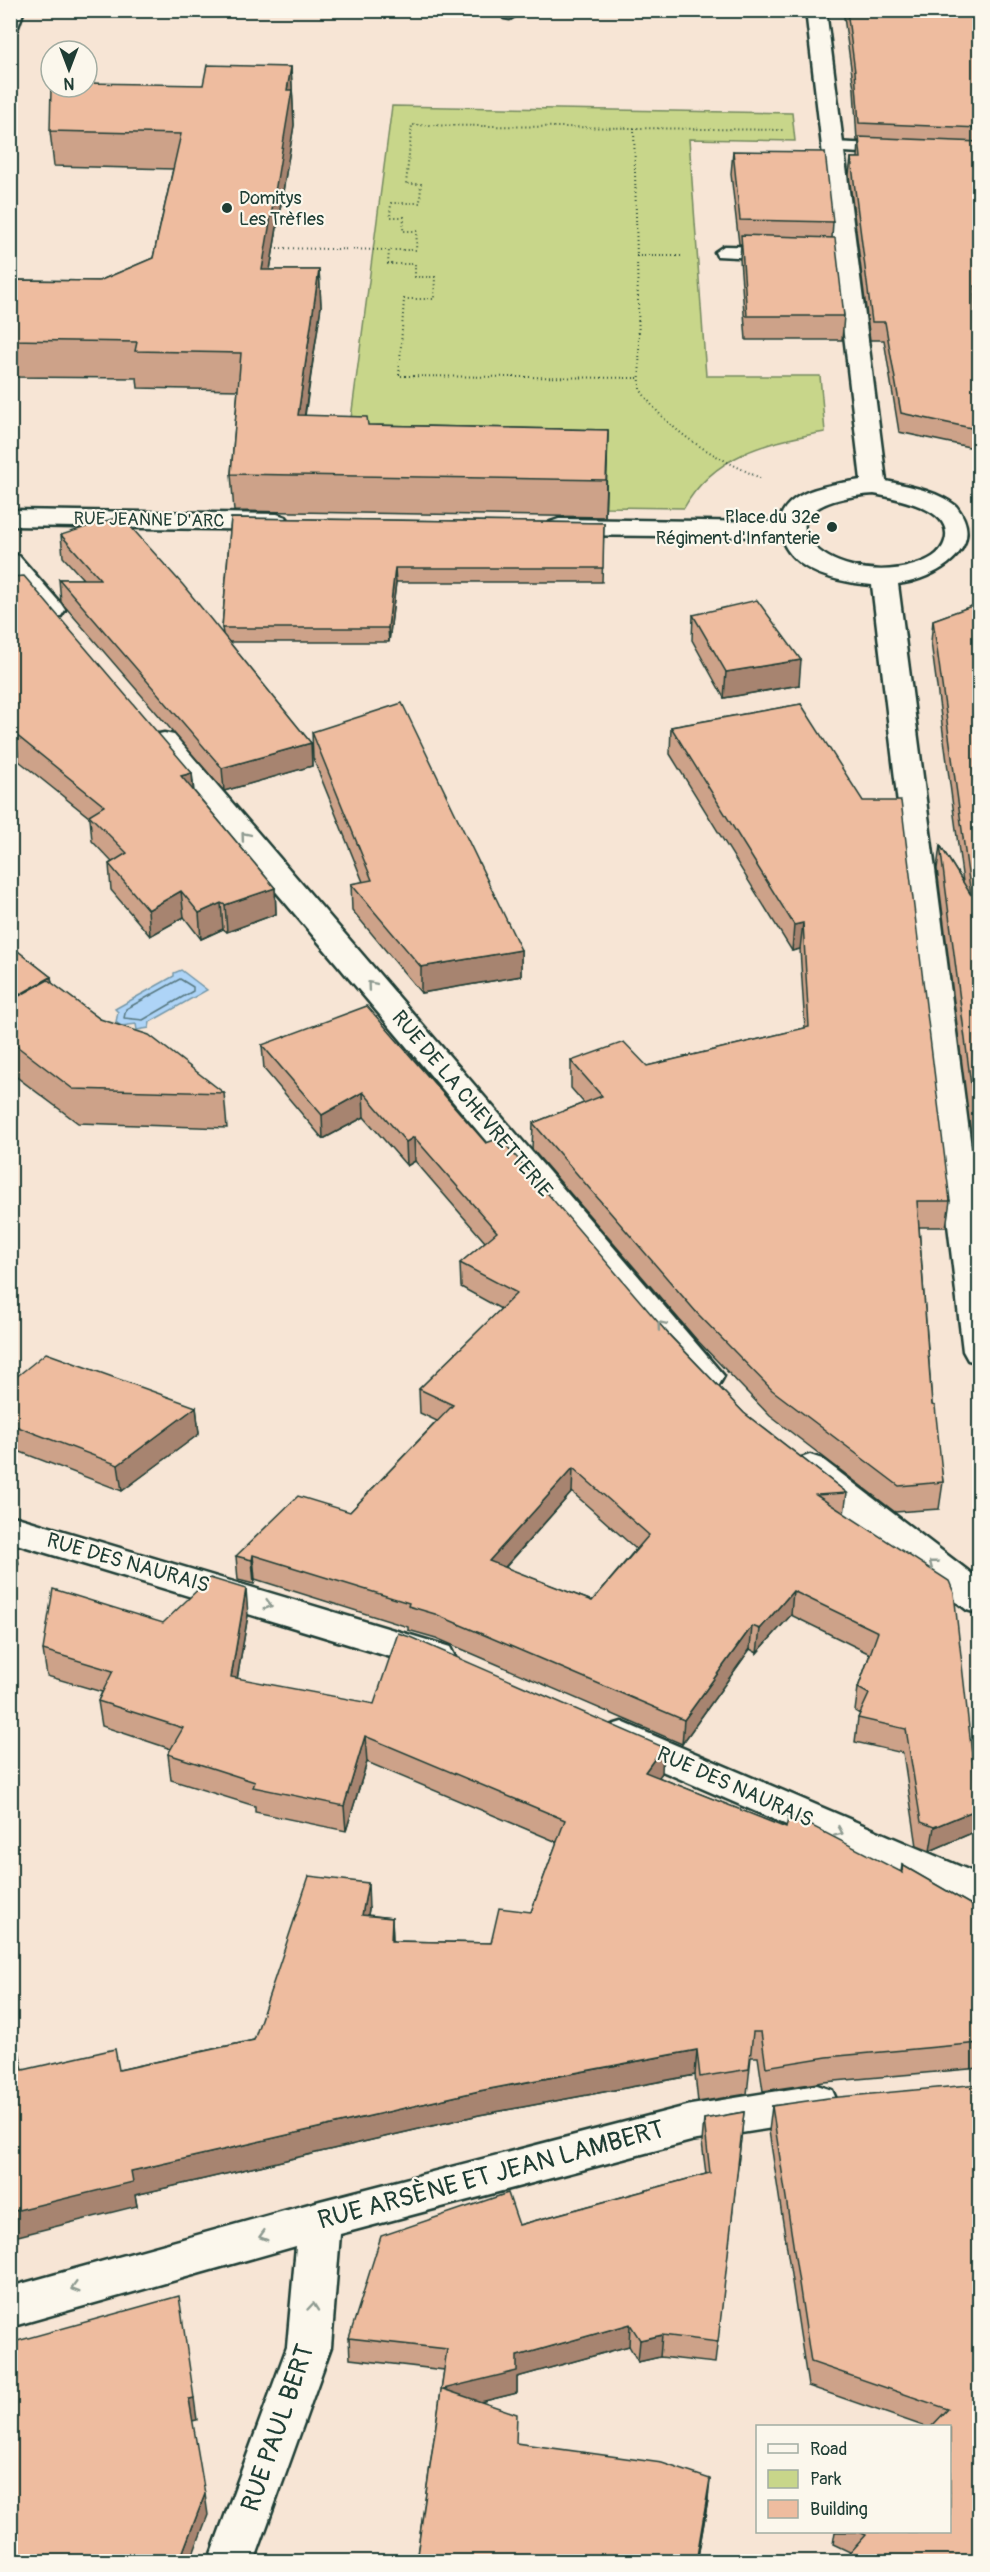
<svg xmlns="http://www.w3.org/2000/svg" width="990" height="2572" font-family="Pangolin,sans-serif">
	<rect width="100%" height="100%" fill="#f7e5d5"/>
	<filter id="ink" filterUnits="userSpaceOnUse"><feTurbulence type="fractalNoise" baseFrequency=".0167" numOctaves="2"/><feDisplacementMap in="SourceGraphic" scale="12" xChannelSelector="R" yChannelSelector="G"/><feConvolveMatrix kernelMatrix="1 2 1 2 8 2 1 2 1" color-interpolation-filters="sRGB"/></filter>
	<g filter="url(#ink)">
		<path fill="#c8d68a" stroke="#748a5f" stroke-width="1.5" d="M392,106L792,113L795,141L689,139L706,376H820L825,432C769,441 713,455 684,508L605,507L607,431L350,426Z"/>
		<polygon fill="#aed4f7" stroke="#7598a9" stroke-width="1.5" points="181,970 207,990 150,1022 149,1028 137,1030 136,1024 121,1026 116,1022 118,1012 115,1009 174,976 174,973"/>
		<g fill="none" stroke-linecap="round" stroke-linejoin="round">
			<polygon stroke="#587982" stroke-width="1.5" points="180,979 193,987 193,991 143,1020 124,1018 126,1009"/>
			<g stroke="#1f3d34" stroke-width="5">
				<g id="service">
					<polygon points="501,10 517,10 518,14 510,19 504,18"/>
					<polygon points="833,142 895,145 904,150 895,155 827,151 824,147"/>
					<polygon points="724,246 776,247 785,253 776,259 717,256 715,252"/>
				</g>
			</g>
			<g stroke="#1f3d34" stroke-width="5">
				<g id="minor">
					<polygon points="10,10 24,10 17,30 10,32"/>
					<path d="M806,10H826L886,481C909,486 937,491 956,506C990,548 934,580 898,584L980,1217V1363L968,1360L963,1351L872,585C838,582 793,573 781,537L559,535L550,532L546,527L550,522L559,519L779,522C786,489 834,484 861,480ZM874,494C896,498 955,509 945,541C941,555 927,561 914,565C828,591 739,504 874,494Z"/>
					<polygon points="10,510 277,514 286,517 290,522 286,527 277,530 10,526"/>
					<path d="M10,553L19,556L61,604L65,610L61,616C38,621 24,594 10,578Z"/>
					<path d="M164,733L174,735L694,1341L724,1376L719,1385C695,1392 685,1375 670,1359L154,747L150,741L154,735Z"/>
					<polygon points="810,1455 822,1459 980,1580 980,1614 967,1610 798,1477 793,1468 798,1459"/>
					<polygon points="10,1515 437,1643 450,1647 455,1657 450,1667 437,1671 10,1542"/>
					<polygon points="622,1722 980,1875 980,1909 609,1748 603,1737 609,1726"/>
					<polygon points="817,2085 832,2090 838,2103 832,2116 817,2121 691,2141 340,2234 331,2347 254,2562 208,2562 287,2347 296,2246 10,2327 10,2287 320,2201 691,2105"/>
				</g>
			</g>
			<g stroke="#1f3d34" stroke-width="2" stroke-dasharray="1 3" stroke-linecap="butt">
				<path d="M634,128L640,389C670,435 714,456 762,479"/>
				<polyline points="273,248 389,250"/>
				<polyline points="636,256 681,256"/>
				<polyline points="638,378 399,376 404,299 434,299 435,277 415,277 415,264 388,264 389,250 416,250 417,231 403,231 404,217 390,217 391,203 420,203 421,184 406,184 412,125 783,130"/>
			</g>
			<use href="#service" fill="#fbf7ec" fill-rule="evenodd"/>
			<use href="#minor" fill="#fbf7ec" fill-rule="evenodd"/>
		</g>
		<g fill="#cda289" stroke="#1f3d34" stroke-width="1.5" fill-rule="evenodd">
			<polygon points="843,10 980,10 980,305 974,304 976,415 976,410 980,412 980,436 976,431 974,448 899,432 884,340 870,340 849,175 851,158 858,158 859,141 857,141 854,89"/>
			<polygon points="291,67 294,125 270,270 319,270 321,306 305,416 368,425 608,430 605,517 234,511 231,474 238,390 138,388 137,378 10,377 10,280 99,281 153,258 173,169 54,166 50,131 203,85"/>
			<polygon points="733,151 833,222 832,238 844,316 842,340 746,340 740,259 741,244 739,244 731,174"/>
			<polygon points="231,518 604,523 602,582 396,582 389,642 229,642 311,743 312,766 224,791 61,602 59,579 83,579 63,557 61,535 223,634 222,628"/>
			<polygon points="10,577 192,773 194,791 275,888 276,914 227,932 223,929 201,939 184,917 150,936 111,890 109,864 112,862 92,841 90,818 19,761 10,765"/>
			<polygon points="980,603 980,1205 937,869 940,845 963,882 931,642 933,620"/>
			<polygon points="693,615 799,685 724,698 692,640"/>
			<polygon points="801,704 950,1201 946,1227 919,1227 932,1405 943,1482 939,1509 895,1512 770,1416 696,1339 532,1149 533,1123 584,1103 571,1088 571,1061 647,1066 805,1028 800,949 792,951 670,754 671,727"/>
			<polygon points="312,732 521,950 521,976 421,993 352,910 351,884 363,882 313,758"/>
			<polygon points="10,945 51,977 52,983 100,1019 224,1093 227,1128 78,1123 10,1072"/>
			<path d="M262,1045L486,1143L744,1413L847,1493L844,1514L974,1832L930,1851L917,1846L903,1753L855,1742L858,1718L860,1714L855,1711L858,1688L870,1654L791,1615L757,1653L750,1649L682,1744L436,1638L408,1630V1627L255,1579L254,1584L238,1580L236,1556L350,1512L437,1421L420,1413L419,1389L501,1309L461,1287L460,1263L485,1242L415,1161L407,1166L364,1117L323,1139L264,1069ZM572,1492L636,1549L592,1601L505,1568Z"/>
			<polygon points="10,1382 196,1407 199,1434 122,1491 10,1448"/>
			<polygon points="248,1615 237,1679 662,1773 658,1777 786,1828 901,1872 902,1865 980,1910 980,2068 824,2082 763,2091 758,2057 751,2057 747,2094 698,2102 695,2075 479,2115 135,2195 137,2206 23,2070 119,2070 254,2040 369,1909 368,1915 392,1918 393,1941 491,1943 531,1912 557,1842 367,1762 346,1831 255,1812 255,1806 171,1780 168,1754 171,1749 102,1726 98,1701 102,1692 47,1676 43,1650 163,1623"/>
			<polygon points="980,2084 980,2562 847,2562 848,2555 850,2552 833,2544 835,2532 950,2532 950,2427 926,2427 808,2386 769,2131 772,2106"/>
			<polygon points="744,2112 715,2363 660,2357 638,2362 629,2346 517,2377 517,2393 480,2402 516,2443 708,2500 697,2562 416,2562 444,2370 350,2359 349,2338 519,2225 706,2174 702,2142 704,2119"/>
		</g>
		<g fill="#a7846f" stroke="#1f3d34" stroke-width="1.5">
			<polygon points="291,67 294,125 264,306 262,270 287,90"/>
			<polygon points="319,270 321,306 299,452 298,415"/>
			<polygon points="608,430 607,467 605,517 606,480"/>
			<polygon points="395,568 396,582 389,642 388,628"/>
			<polygon points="801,660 799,685 724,698 726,672"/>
			<polygon points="16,735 19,761 10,765 10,738"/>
			<polygon points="311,743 312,766 224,791 222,768"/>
			<polygon points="192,773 194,800 181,776"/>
			<polygon points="275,888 276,914 227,932 225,905"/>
			<polygon points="181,891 184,917 150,936 148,910"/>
			<polygon points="221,903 223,929 201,939 199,913"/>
			<polygon points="803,923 800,949 792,951 794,925"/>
			<polygon points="521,950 521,976 421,993 421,967"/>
			<polygon points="51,977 53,991 10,1015 10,1000"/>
			<polygon points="363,1092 364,1117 323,1139 322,1115"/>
			<polygon points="414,1137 415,1161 407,1166 406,1142"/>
			<polygon points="196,1407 199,1434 122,1491 118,1465"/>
			<polygon points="573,1468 572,1492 489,1585 489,1561"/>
			<polygon points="15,1540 19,1564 10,1577 10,1546"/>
			<polygon points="253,1555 255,1579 254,1584 252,1560"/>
			<polygon points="246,1589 248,1615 233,1703 231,1677"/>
			<polygon points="793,1591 791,1615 757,1653 760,1629"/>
			<polygon points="752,1626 750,1649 682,1744 684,1720"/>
			<polygon points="365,1736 367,1762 346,1831 344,1806"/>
			<polygon points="663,1747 662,1773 644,1798 645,1772"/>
			<polygon points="978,1809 974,1832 930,1851 934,1827"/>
			<polygon points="368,1883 369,1909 363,1940 362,1915"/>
			<polygon points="392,1918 393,1943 391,1941"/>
			<polygon points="697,2050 695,2075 479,2115 135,2195 137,2206 10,2238 10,2212 131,2171 479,2091"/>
			<polygon points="630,2324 629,2346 517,2377 517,2393 444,2411 443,2389 517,2356"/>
			<polygon points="662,2335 660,2357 638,2362 640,2340"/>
			<polygon points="194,2398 197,2420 192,2421 189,2399"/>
			<polygon points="710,2479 708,2500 697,2562 696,2562"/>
			<polygon points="205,2494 208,2515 190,2562 179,2562"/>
		</g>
		<g fill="#eebc9f" stroke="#1f3d34" stroke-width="1.5" fill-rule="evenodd">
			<polygon points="847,10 980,10 980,128 859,123 855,72"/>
			<polygon points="207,65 291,67 287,90 292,90 262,270 319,270 298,415 367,417 368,425 608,430 606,480 231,474 241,353 135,351 137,342 10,340 10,280 99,281 153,258 181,134 50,131 51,87 87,87 87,83 203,85"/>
			<polygon points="859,137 980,142 980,286 974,286 976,429 901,413 885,322 872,322 851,158 861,158"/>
			<polygon points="733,151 825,152 833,222 740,220"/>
			<polygon points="741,235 835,238 844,316 747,316"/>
			<polygon points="121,516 183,585 311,743 222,768 59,579 100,579 61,535"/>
			<polygon points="231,518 604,523 603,568 395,568 388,628 222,628"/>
			<polygon points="24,576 192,773 181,776 275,888 225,905 221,903 199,913 181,891 148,910 109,864 127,853 89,815 104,806 16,735 10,738 10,577"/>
			<polygon points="757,600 801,660 726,672 693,615"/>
			<polygon points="980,603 980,1155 940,845 971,895 933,620"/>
			<polygon points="402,703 521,950 421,967 351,884 372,880 312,732"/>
			<polygon points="801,704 863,801 901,801 950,1201 917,1201 932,1405 935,1406 943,1482 899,1486 772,1390 697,1313 533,1123 602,1096 571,1061 624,1042 647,1066 809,1027 803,923 794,925 671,727"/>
			<polygon points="10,945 51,977 10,1000"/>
			<polygon points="48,980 100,1019 149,1035 224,1093 73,1089 10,1041 10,1001"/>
			<path d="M367,1006L486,1143L500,1138L670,1336L744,1413L847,1493L816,1495L949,1581L954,1593L978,1809L934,1827L921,1822L906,1729L858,1718L869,1694L858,1688L878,1632L793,1591L760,1629L752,1626L684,1720L435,1614L408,1606L409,1603L253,1555L252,1560L236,1556L298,1496L350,1512L453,1405L419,1389L517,1293L460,1263L497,1232L414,1137L406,1142L363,1092L322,1115L262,1045ZM573,1468L649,1535L592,1601L489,1561Z"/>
			<polygon points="46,1353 196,1407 118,1465 10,1424 10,1382"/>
			<polygon points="10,1539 15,1540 10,1546"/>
			<polygon points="210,1578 246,1589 231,1677 374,1704 398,1633 410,1637 663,1747 645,1772 786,1828 789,1814 903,1873 902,1865 980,1910 980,2043 827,2057 766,2067 761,2032 753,2032 749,2069 700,2077 697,2050 479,2091 131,2171 133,2182 10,2212 10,2008 23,2070 115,2049 119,2070 254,2040 309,1876 368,1883 362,1915 392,1918 391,1941 491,1943 499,1908 531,1912 565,1820 365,1736 344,1806 253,1787 255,1782 168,1754 183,1728 98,1701 113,1671 43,1650 53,1589 163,1623"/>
			<polygon points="980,2084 980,2562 856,2562 848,2555 866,2535 859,2532 950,2532 950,2427 931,2427 948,2409 811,2362 772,2106 828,2098"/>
			<polygon points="744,2112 718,2342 662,2335 640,2340 630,2324 517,2356 517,2371 443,2389 517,2414 516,2443 662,2463 710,2479 696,2562 416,2562 447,2349 349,2338 381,2236 508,2193 519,2225 710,2173 704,2119"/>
			<polygon points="179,2296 194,2398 189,2399 205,2494 179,2562 10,2562 10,2343"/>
		</g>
		<defs><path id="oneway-chevron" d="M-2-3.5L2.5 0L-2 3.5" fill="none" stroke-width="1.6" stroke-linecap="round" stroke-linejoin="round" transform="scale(1.5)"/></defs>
		<g stroke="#8d9a90">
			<use href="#oneway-chevron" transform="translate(245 836) rotate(-130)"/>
			<use href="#oneway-chevron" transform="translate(371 985) rotate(-130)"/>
			<use href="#oneway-chevron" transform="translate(661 1325) rotate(-130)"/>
			<use href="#oneway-chevron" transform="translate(933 1564) rotate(-142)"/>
			<use href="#oneway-chevron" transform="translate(268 1605) rotate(16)"/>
			<use href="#oneway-chevron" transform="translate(839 1832) rotate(24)"/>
			<use href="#oneway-chevron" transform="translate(263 2236) rotate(164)"/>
			<use href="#oneway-chevron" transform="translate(75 2288) rotate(164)"/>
			<use href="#oneway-chevron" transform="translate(313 2307) rotate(-85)"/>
		</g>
	</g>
	<g fill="#1f3d34" stroke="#fbf7ec" stroke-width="2">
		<circle cx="227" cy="208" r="6"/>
		<circle cx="832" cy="527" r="6"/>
	</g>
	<g text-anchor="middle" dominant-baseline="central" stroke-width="4.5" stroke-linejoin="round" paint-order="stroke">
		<g font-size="18" fill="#1f3d34" stroke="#fbf7ec" text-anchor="start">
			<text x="239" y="198">Domitys<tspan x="239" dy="21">Les Trèfles</tspan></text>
			<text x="820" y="517" text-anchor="end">Place du 32e<tspan x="820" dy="21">Régiment d'Infanterie</tspan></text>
		</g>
		<g font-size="18" fill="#1f3d34" stroke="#fbf7ec">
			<text transform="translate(149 520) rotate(1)">RUE JEANNE D'ARC</text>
		</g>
		<g font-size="21" fill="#1f3d34" stroke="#fbf7ec">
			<text transform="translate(472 1104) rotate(50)">RUE DE LA CHEVRETTERIE</text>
			<text transform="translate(128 1563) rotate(16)">RUE DES NAURAIS</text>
			<text transform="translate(735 1787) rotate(24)">RUE DES NAURAIS</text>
		</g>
		<g font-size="26" fill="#1f3d34" stroke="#fbf7ec">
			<text transform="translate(491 2175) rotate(-15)">RUE ARSÈNE ET JEAN LAMBERT</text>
			<text transform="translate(278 2428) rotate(-71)">RUE PAUL BERT</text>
		</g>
	</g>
	<rect width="990" height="2572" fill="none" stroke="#fbf7ec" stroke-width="36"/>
	<rect x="18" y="18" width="954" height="2536" fill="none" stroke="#1f3d34" stroke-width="2" filter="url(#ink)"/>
	<rect x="756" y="2425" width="195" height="108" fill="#fbf7ec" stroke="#a3ada2" stroke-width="1.5"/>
	<rect x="768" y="2444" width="30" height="9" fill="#fbf7ec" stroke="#a3ada2" stroke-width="1.5"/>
	<text x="810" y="2455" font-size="18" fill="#1f3d34">Road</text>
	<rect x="768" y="2470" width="30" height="18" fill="#c8d68a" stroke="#a3ada2" stroke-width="1.5"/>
	<text x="810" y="2485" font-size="18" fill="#1f3d34">Park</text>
	<rect x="768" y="2500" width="30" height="18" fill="#eebc9f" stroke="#a3ada2" stroke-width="1.5"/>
	<text x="810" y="2515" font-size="18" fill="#1f3d34">Building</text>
	<g transform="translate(69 69) rotate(180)"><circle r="28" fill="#fbf7ec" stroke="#a3ada2" stroke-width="1.5"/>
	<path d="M0-4.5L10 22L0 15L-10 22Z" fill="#1f3d34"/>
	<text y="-9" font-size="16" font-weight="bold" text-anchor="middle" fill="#1f3d34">N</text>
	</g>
</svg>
